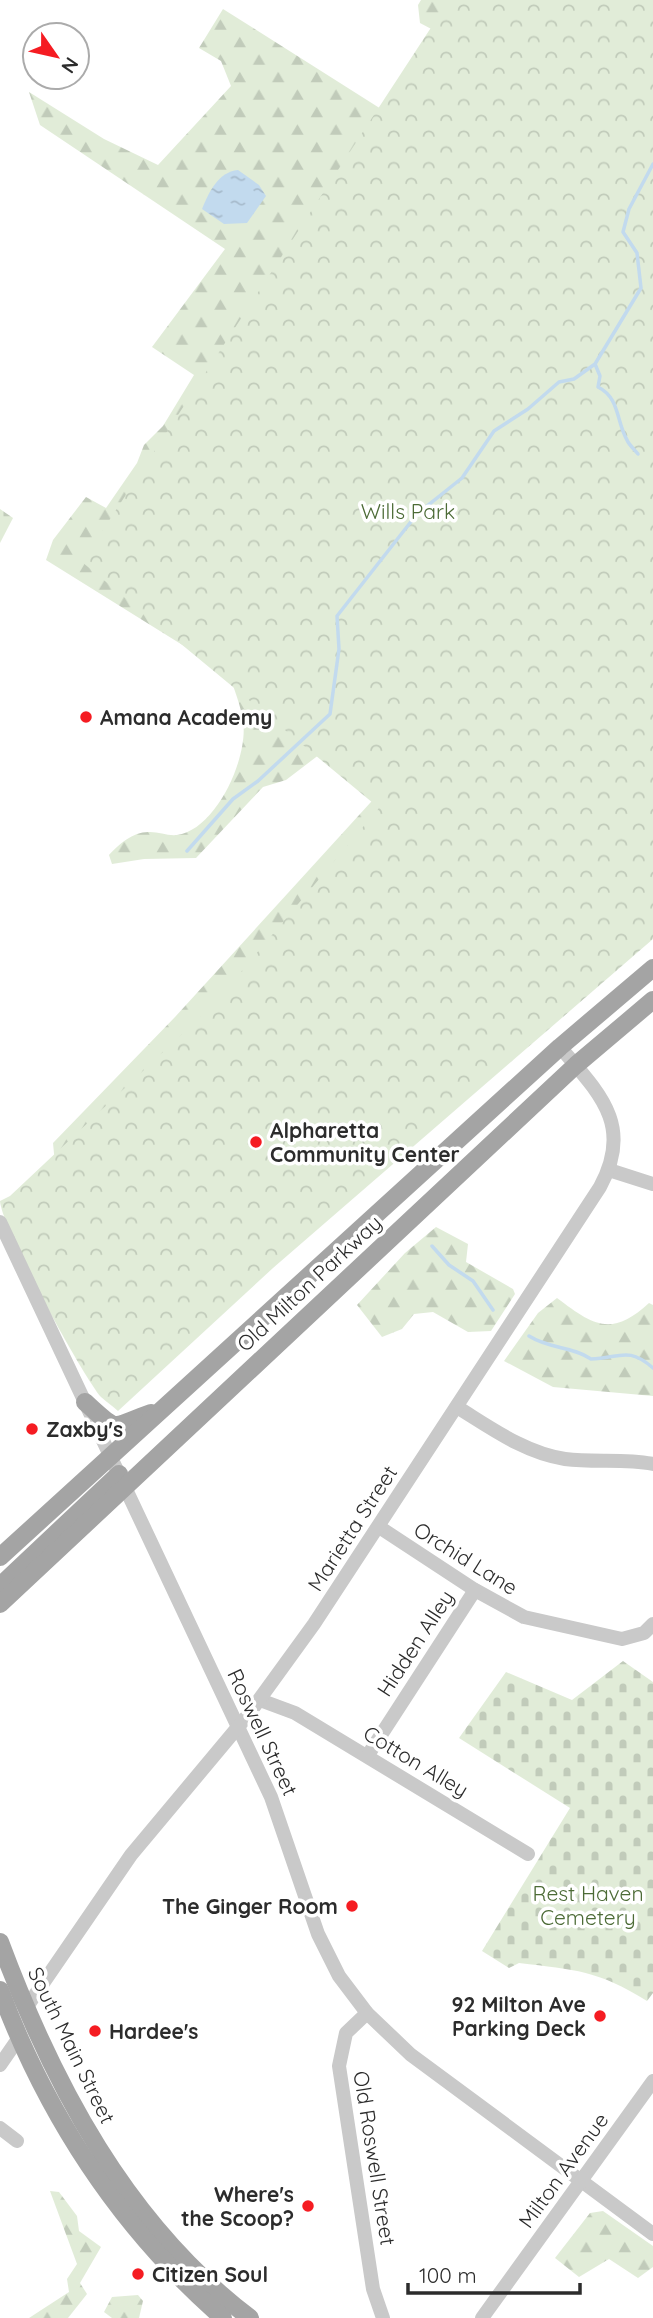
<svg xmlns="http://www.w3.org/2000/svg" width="653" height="2318" font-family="Quicksand,sans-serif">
	<defs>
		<pattern id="forest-firs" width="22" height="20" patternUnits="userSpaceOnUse" patternTransform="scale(1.75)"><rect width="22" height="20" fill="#e1ecd8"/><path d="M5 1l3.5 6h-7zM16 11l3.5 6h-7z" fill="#c1cbba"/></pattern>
		<pattern id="cemetery-stones" width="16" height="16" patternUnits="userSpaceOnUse" patternTransform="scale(1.75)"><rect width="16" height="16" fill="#e1ecd8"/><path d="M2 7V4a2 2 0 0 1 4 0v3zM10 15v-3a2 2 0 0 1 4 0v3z" fill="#c1cbba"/></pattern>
		<pattern id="park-crowns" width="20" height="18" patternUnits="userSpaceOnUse" patternTransform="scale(1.75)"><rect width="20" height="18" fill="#e1ecd8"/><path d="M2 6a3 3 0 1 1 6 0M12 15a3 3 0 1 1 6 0" fill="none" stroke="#c1cbba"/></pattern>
		<pattern id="water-ripples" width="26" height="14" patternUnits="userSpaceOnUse" patternTransform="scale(1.75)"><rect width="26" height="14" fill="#c2daee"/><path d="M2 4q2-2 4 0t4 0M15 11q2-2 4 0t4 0" fill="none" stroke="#a7bbcc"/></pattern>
	</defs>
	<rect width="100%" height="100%" fill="#fff"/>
	<g fill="url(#forest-firs)">
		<path d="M421,0H653L453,777L55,1164L53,1143L175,1017L391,780L324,751L286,780L263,787L196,858L144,859L112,864L109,855C119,844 134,831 150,832C159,832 168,836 177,835C216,830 249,757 243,721C241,706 234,689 229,674L46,560L53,540L86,497L106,508L137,463L144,445L163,426L194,375L152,347L225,249L40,125L29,92L104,139L158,165L231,86L221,61L199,48L223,9L389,114L437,32L420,23L418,5Z"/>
		<polygon points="436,1227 468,1244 466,1262 513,1289 515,1294 491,1331 468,1332 433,1312 414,1314 402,1329 382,1337 357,1305 405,1253"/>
		<path d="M557,1298C593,1325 611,1338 649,1303L653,1305V1396L553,1387L504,1361L538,1313Z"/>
		<polygon points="50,2191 59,2192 77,2216 79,2231 101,2247 80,2283 87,2294 68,2318 29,2318 69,2292 67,2279 77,2264"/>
		<polygon points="603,2211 653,2246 653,2267 638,2278 609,2259 579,2277 555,2258 590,2213"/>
		<polygon points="138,2295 143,2301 139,2318 112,2318 104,2312 112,2297"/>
	</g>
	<g fill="url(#cemetery-stones)">
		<polygon points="0,509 13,518 0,543"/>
		<path d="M623,1661L653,1682V1993L647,2001C597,1970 576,1970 519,1963L509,1968L482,1951L570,1808L459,1738L506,1672L572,1700Z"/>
	</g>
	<path fill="url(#park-crowns)" d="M449,0H653V939L273,1268L118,1411C113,1406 106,1402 101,1397C81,1373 2,1229 0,1201L10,1196L213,1005L379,808L82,562Z"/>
	<path fill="url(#water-ripples)" d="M238,170L259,185L266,196L247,223L224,224L202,209C209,192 218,172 238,170Z"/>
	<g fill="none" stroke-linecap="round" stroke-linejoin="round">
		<g stroke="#c2daee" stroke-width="3.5">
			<path d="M595,364L600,376L598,387C620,398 616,421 627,440C629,445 635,450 638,454"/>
			<polyline points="187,851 233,799 258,781 330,714 339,649 337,616 417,514 462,478 494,431 528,409 559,382 574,379 595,364 641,288 637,253 623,232 629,209 653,164"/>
			<polyline points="432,1246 449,1265 473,1281 493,1310"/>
			<path d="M529,1336C549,1349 572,1346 591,1359C620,1358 628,1346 653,1368"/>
		</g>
		<g stroke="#c9c9c9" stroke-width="14">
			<polyline points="609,1170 653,1184"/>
			<polyline points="0,1222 271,1797 318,1934 339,1976 367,2013 410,2054 653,2234"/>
			<path d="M457,1407C491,1428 525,1453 565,1459C595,1463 624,1458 653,1464"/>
			<polyline points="379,1527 475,1590 524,1617 622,1639 644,1633 653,1624"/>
			<polyline points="260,1700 295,1713 528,1854"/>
			<polyline points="368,1755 475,1590"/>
			<path d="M26,2008L131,1855L248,1715L314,1624L600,1187C634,1125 599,1093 560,1047"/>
			<polyline points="367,2013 346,2033 339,2066 373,2289 383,2318"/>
			<polyline points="0,2065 18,2039"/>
			<polyline points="0,2128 17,2141"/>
			<polyline points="482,2318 653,2081"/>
		</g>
		<g stroke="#a4a4a4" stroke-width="18">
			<path d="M85,1402C121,1435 110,1427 151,1413"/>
			<polyline points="0,1557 560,1047 653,968"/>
			<polyline points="0,1586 119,1474"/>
			<polyline points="0,1604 576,1065 653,1000"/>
			<path d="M0,1942C53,2084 126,2224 250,2318"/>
			<path d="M0,1990C48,2118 120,2228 223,2318"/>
		</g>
	</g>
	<g fill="#f51c22" stroke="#fff" stroke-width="2.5">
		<circle cx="86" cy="717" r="7"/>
		<circle cx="256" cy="1142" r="7"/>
		<circle cx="32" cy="1429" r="7"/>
		<circle cx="352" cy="1906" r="7"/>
		<circle cx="600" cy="2016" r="7"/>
		<circle cx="95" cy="2031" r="7"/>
		<circle cx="308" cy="2206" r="7"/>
		<circle cx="138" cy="2274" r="7"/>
	</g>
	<g text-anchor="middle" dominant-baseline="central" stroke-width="7" stroke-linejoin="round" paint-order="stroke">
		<g font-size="21" fill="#4c6b36" stroke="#fff">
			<text x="408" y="511">Wills Park</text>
			<text x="588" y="1893">Rest Haven<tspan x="588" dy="24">Cemetery</tspan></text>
		</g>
		<g font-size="21" font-weight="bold" fill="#2c2c2c" stroke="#fff" text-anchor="start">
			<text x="100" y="717">Amana Academy</text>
			<text x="270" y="1130">Alpharetta<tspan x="270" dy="24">Community Center</tspan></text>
			<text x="46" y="1429">Zaxby's</text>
			<text x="338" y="1906" text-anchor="end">The Ginger Room</text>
			<text x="586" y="2004" text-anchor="end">92 Milton Ave<tspan x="586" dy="24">Parking Deck</tspan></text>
			<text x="109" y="2031">Hardee's</text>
			<text x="294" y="2194" text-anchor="end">Where's<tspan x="294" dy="24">the Scoop?</tspan></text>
			<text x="152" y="2274">Citizen Soul</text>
		</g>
		<g font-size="21" fill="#2c2c2c" stroke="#fff">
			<text transform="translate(309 1283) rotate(-43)">Old Milton Parkway</text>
			<text transform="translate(352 1528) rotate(-57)">Marietta Street</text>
			<text transform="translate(466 1558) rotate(32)">Orchid Lane</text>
			<text transform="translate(415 1643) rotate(-57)">Hidden Alley</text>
			<text transform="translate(263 1732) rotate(65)">Roswell Street</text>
			<text transform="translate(416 1761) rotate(31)">Cotton Alley</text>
			<text transform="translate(72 2045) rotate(64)">South Main Street</text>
			<text transform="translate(375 2158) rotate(81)">Old Roswell Street</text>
			<text transform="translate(563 2170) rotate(-54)">Milton Avenue</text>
		</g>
	</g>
	<g transform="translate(56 56) rotate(124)"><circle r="33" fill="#ffffff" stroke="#ababab" stroke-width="2"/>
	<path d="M0-5L12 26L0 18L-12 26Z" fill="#f51c22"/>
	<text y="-10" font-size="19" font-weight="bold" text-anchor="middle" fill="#2c2c2c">N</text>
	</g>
	<path d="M408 2283v10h172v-10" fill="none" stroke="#2c2c2c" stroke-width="3.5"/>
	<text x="419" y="2283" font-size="21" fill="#2c2c2c" stroke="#ffffff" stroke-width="5" paint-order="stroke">100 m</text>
</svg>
